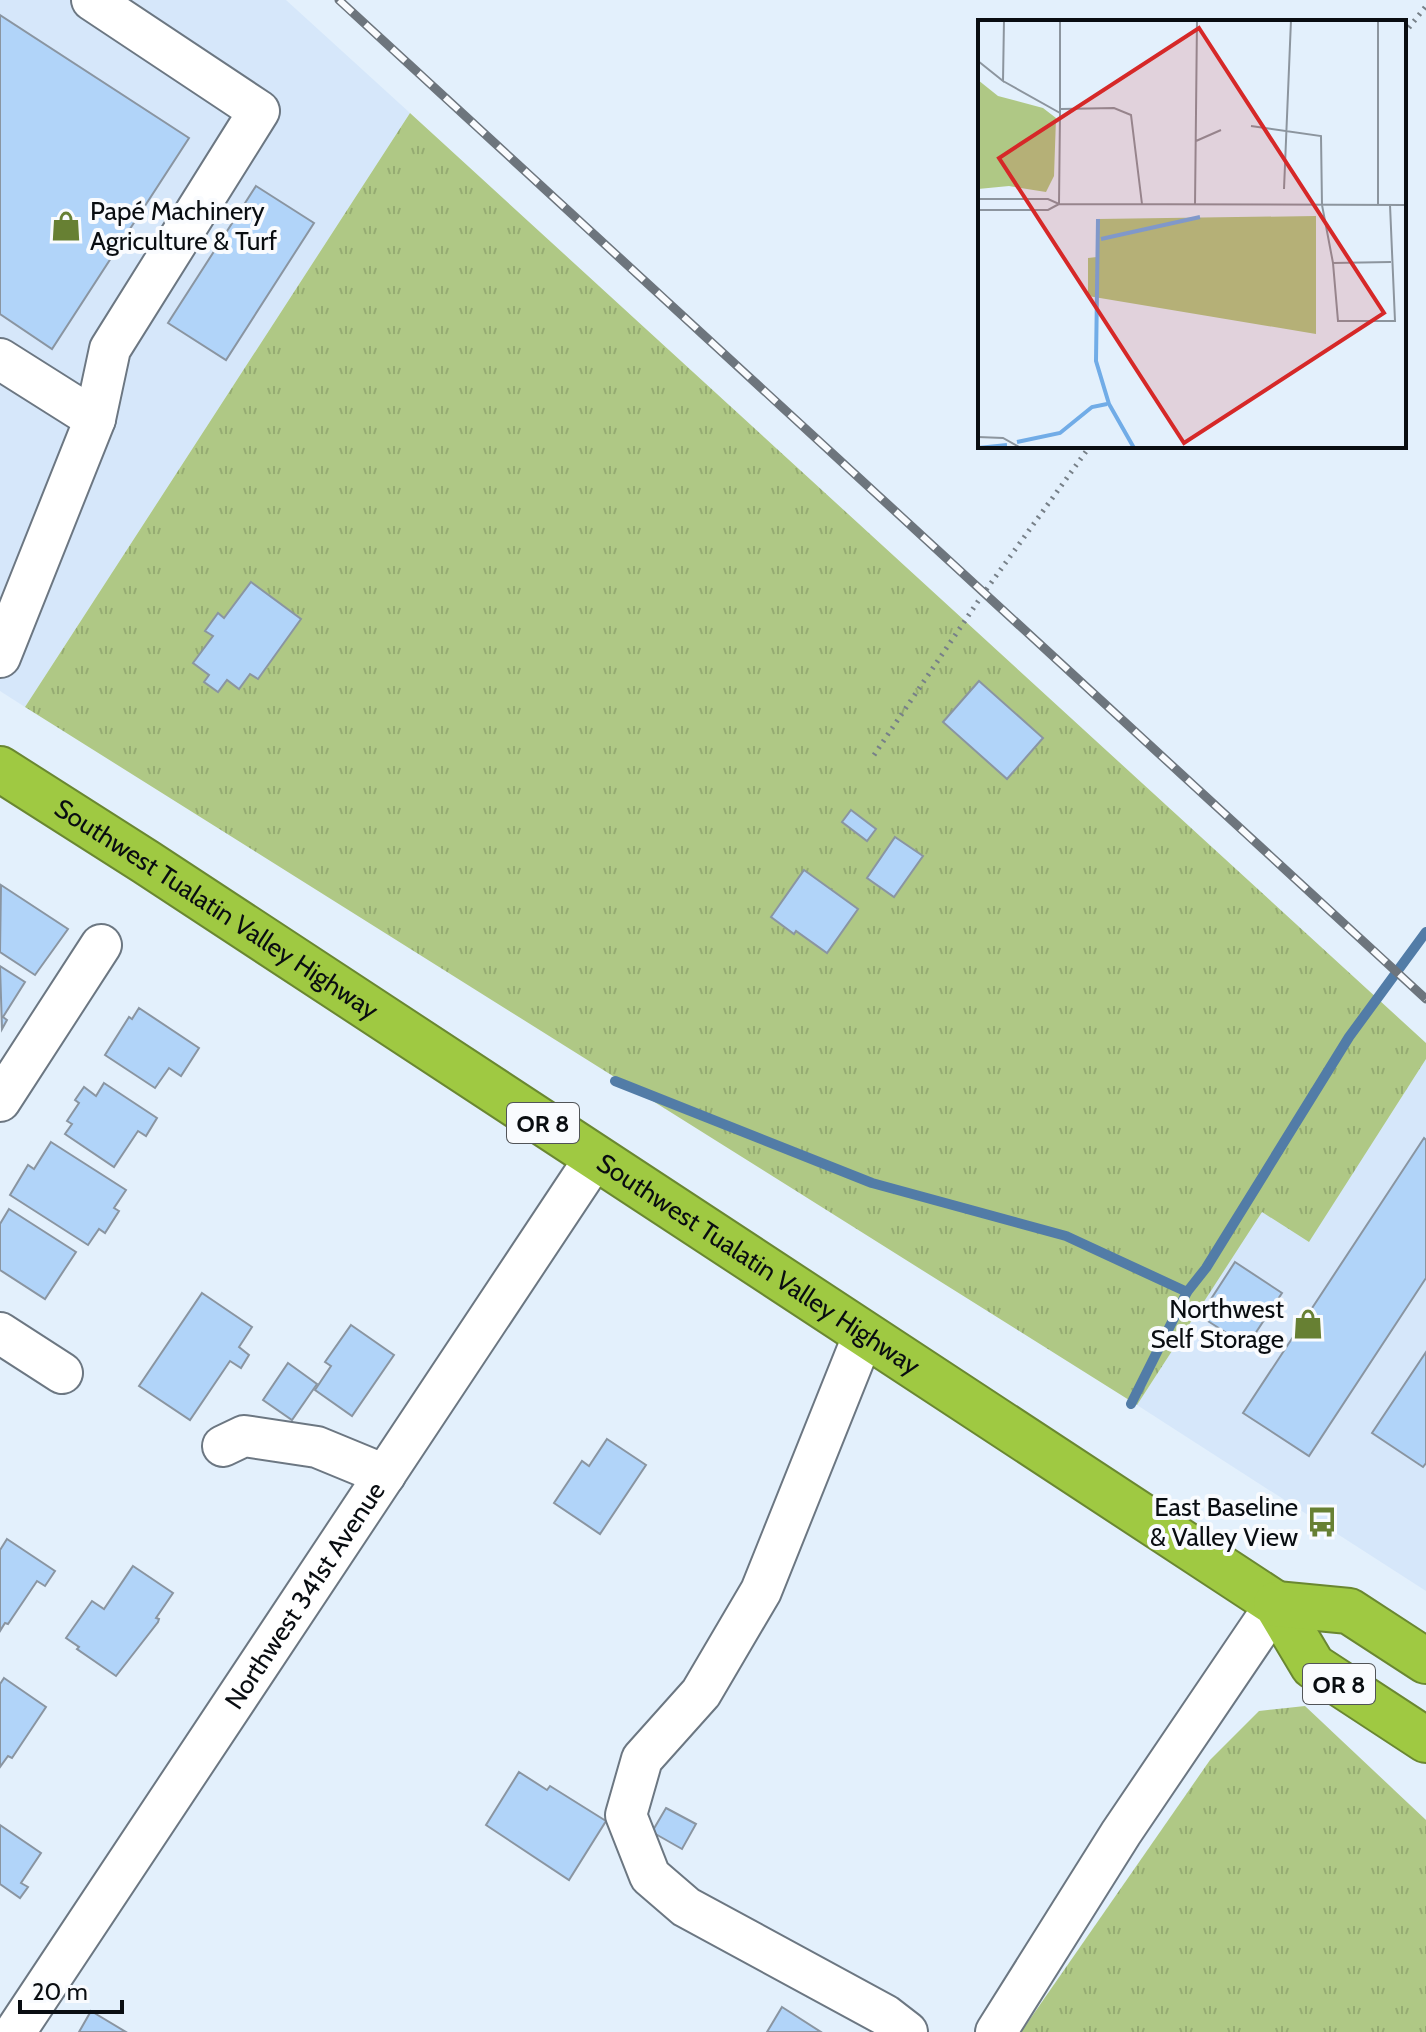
<svg xmlns="http://www.w3.org/2000/svg" width="1426" height="2032" font-family="Cabin,sans-serif">
	<defs>
		<pattern id="grass-tufts" width="24" height="20" patternUnits="userSpaceOnUse" patternTransform="scale(2)"><rect width="24" height="20" fill="#afc885"/><path d="M3 7l-1-3M5 7V3M7 7l1-3M15 17l-1-3M17 17v-4M19 17l1-3" fill="none" stroke="#95ab72"/></pattern>
	</defs>
	<rect width="100%" height="100%" fill="#e3f0fc"/>
	<g fill="#d6e7fa">
		<polygon points="0,0 286,0 410,113 25,707 0,691"/>
		<polygon points="1426,1059 1426,1591 1137,1405 1262,1211 1309,1241"/>
	</g>
	<g fill="url(#grass-tufts)">
		<polygon points="410,113 1426,1043 1426,1059 1309,1242 1262,1212 1137,1405 25,707"/>
		<polygon points="1305,1706 1426,1820 1426,2032 1021,2032 1210,1760 1259,1711"/>
	</g>
	<g fill="none" stroke-linecap="round" stroke-linejoin="round">
		<g stroke="#527ca7" stroke-width="10">
			<polyline points="615,1081 872,1183 1066,1236 1187,1292"/>
			<polyline points="1131,1404 1187,1292 1206,1268 1349,1037 1426,932"/>
		</g>
	</g>
	<g fill="#b1d4f9" stroke="#8a95a1" stroke-width="2">
		<polygon points="0,15 189,138 52,349 0,314"/>
		<polygon points="256,186 314,223 226,360 168,323"/>
		<polygon points="251,582 301,619 258,679 250,674 239,689 227,680 218,692 204,682 209,675 193,663 213,636 205,631 218,613 224,618"/>
		<polygon points="979,681 1043,738 1007,779 943,722"/>
		<polygon points="851,810 876,829 867,841 842,822"/>
		<polygon points="895,837 923,856 894,897 867,878"/>
		<polygon points="804,870 858,909 827,953 796,931 794,934 771,917"/>
		<polygon points="1,885 68,929 35,975 0,952"/>
		<polygon points="0,966 25,982 3,1017 7,1020 2,1029"/>
		<polygon points="139,1008 199,1048 181,1076 169,1068 155,1088 105,1055 129,1017 132,1019"/>
		<polygon points="104,1083 157,1118 146,1136 138,1131 114,1167 65,1134 72,1124 67,1121 79,1103 75,1100 84,1087 96,1096"/>
		<polygon points="1424,1138 1426,1140 1426,1278 1309,1456 1243,1413"/>
		<polygon points="51,1142 126,1190 114,1208 119,1211 105,1233 99,1229 88,1245 10,1195 28,1165 34,1169"/>
		<polygon points="9,1209 76,1252 45,1299 0,1270 0,1224"/>
		<polygon points="1235,1262 1282,1293 1247,1346 1200,1316"/>
		<polygon points="202,1293 252,1327 239,1347 249,1355 241,1368 230,1361 190,1420 139,1386"/>
		<polygon points="351,1325 394,1355 352,1416 315,1390 331,1366 325,1362"/>
		<polygon points="1426,1352 1426,1463 1423,1467 1372,1433"/>
		<polygon points="288,1363 317,1384 292,1420 263,1400"/>
		<polygon points="607,1439 646,1465 600,1534 554,1503 582,1461 589,1466"/>
		<polygon points="7,1539 55,1571 45,1586 37,1581 8,1624 5,1623 0,1631 0,1550"/>
		<polygon points="133,1566 173,1593 156,1618 159,1619 158,1622 116,1676 77,1649 79,1647 66,1638 92,1601 104,1609"/>
		<polygon points="4,1678 46,1707 12,1758 8,1756 0,1767 0,1684"/>
		<polygon points="519,1772 547,1790 550,1786 606,1821 569,1880 486,1825"/>
		<polygon points="666,1808 696,1824 682,1849 652,1832"/>
		<polygon points="0,1825 41,1853 21,1883 28,1887 20,1898 0,1884"/>
		<polygon points="782,2007 821,2032 767,2032"/>
		<polygon points="91,2011 126,2032 79,2032"/>
	</g>
	<g fill="none" stroke-linecap="round" stroke-linejoin="round">
		<g stroke="#6c7782" stroke-width="44">
			<g id="minor">
				<polyline points="92,0 259,111 110,349 95,419"/>
				<polyline points="0,359 95,419 0,657"/>
				<polyline points="0,1101 101,945"/>
				<polyline points="0,1333 62,1373"/>
				<polyline points="864,1334 761,1591 701,1693 642,1759 626,1815 650,1876 686,1907 885,2015 907,2032"/>
				<polyline points="223,1446 244,1436 317,1447 385,1475"/>
				<path id="s1" d="M15,2032L595,1158"/>
				<polyline points="996,2032 1121,1833 1276,1604"/>
			</g>
		</g>
		<g stroke="#6a8731" stroke-width="48">
			<g id="highway">
				<path id="s2" d="M0,769L146,862L1276,1604L1313,1666L1426,1740"/>
				<polyline points="1276,1604 1349,1611 1426,1661"/>
			</g>
		</g>
		<g stroke="#778088" stroke-width="5" stroke-dasharray="2 6" stroke-linecap="butt">
			<polyline points="1404,34 1426,6"/>
			<polyline points="874,755 983,594 1090,446"/>
		</g>
		<use href="#minor" stroke="#fff" stroke-width="40"/>
		<use href="#highway" stroke="#9fc942" stroke-width="44"/>
		<g stroke="#6d757d" stroke-width="9">
			<polyline id="rail" points="339,0 1426,999"/>
		</g>
		<use href="#rail" stroke="#f9fbfe" stroke-width="6" stroke-dasharray="18" stroke-linecap="butt"/>
	</g>
	<defs>
		<g id="shop-bare" transform="scale(2.4)"><path d="M-5-2.5h2.3a2.7 3.5 0 0 1 5.4 0H5L5.5 6h-11ZM-1.5-2.5h3a1.5 2.3 0 0 0-3 0Z" fill="#678033" stroke="#f9fbfe" stroke-width="2.5" paint-order="stroke"/></g>
		<g id="bus-bare" transform="scale(2.4)"><path d="M-5-6H5V4H4V6H2V4H-2V6H-4V4H-5ZM-3.5-4V0h7V-4ZM-3.5 1.2v1.5H-2V1.2ZM2 1.2v1.5H3.5V1.2Z" fill="#678033" stroke="#f9fbfe" stroke-width="2.5" paint-order="stroke"/></g>
	</defs>
	<g fill-rule="evenodd">
		<use href="#shop-bare" x="66" y="226"/>
		<use href="#shop-bare" x="1308" y="1324"/>
		<use href="#bus-bare" x="1322" y="1522"/>
	</g>
	<g text-anchor="middle" dominant-baseline="central" stroke-width="8" stroke-linejoin="round" paint-order="stroke">
		<g fill="#f9fbfe" stroke="#515458" stroke-width="2">
			<rect x="507" y="1103" width="72" height="40" rx="6"/>
			<rect x="1303" y="1664" width="72" height="40" rx="6"/>
		</g>
		<g font-size="24" font-weight="bold" fill="#090d11">
			<text x="543" y="1123">OR 8</text>
			<text x="1339" y="1684">OR 8</text>
		</g>
		<g font-size="26" fill="#090d11" stroke="#f9fbfe" text-anchor="end">
			<text x="90" y="211" text-anchor="start">Papé Machinery<tspan x="90" dy="30">Agriculture &amp; Turf</tspan></text>
			<text x="1284" y="1309">Northwest<tspan x="1284" dy="30">Self Storage</tspan></text>
			<text x="1298" y="1507">East Baseline<tspan x="1298" dy="30">&amp; Valley View</tspan></text>
		</g>
		<g font-size="26" fill="#090d11" stroke="#f9fbfe">
			<text stroke="none"><textPath href="#s2" startOffset="258">Southwest Tualatin Valley Highway</textPath></text>
			<text stroke="none"><textPath href="#s2" startOffset="906">Southwest Tualatin Valley Highway</textPath></text>
			<text stroke="none"><textPath href="#s1" startOffset="524">Northwest 341st Avenue</textPath></text>
		</g>
	</g>
	<g transform="translate(978 20)">
		<rect width="428" height="428" fill="#e3f0fc"/>
		<path d="M0,60L20,76L65,88L78,98L76,156L68,172L31,166L0,169ZM338,196V314L110,276V238L119,237V199Z" fill="#afc885"/>
		<path fill="none" stroke="#71ace7" stroke-width="4" d="M120,199L118,341L131,384L156,428M123,219L222,197M39,422L82,413L114,387L129,384M0,428L29,425"/>
		<path fill="none" stroke="#8c959e" stroke-width="2" d="M0,41L25,61L26,0M25,61L82,93L81,184M83,89L136,88L153,95L164,184M82,93V0M273,106L343,116L344,185L355,243L413,242M218,121L243,110M306,169L313,0M0,179H70L81,184L428,185M217,185L219,0M400,186V0M0,190H70L81,184M355,243L360,301H417L412,185M0,417L25,418L43,428"/>
		<path fill="#d62828" fill-opacity="0.15" stroke="#d62828" stroke-width="4" d="M221,8L406,293L206,423L21,138Z"/>
		<rect width="428" height="428" fill="none" stroke="#090d11" stroke-width="4"/>
	</g>
	<path d="M20 2000v12h102v-12" fill="none" stroke="#090d11" stroke-width="4"/>
	<text x="32" y="2000" font-size="24" fill="#090d11" stroke="#f9fbfe" stroke-width="6" paint-order="stroke">20 m</text>
</svg>
